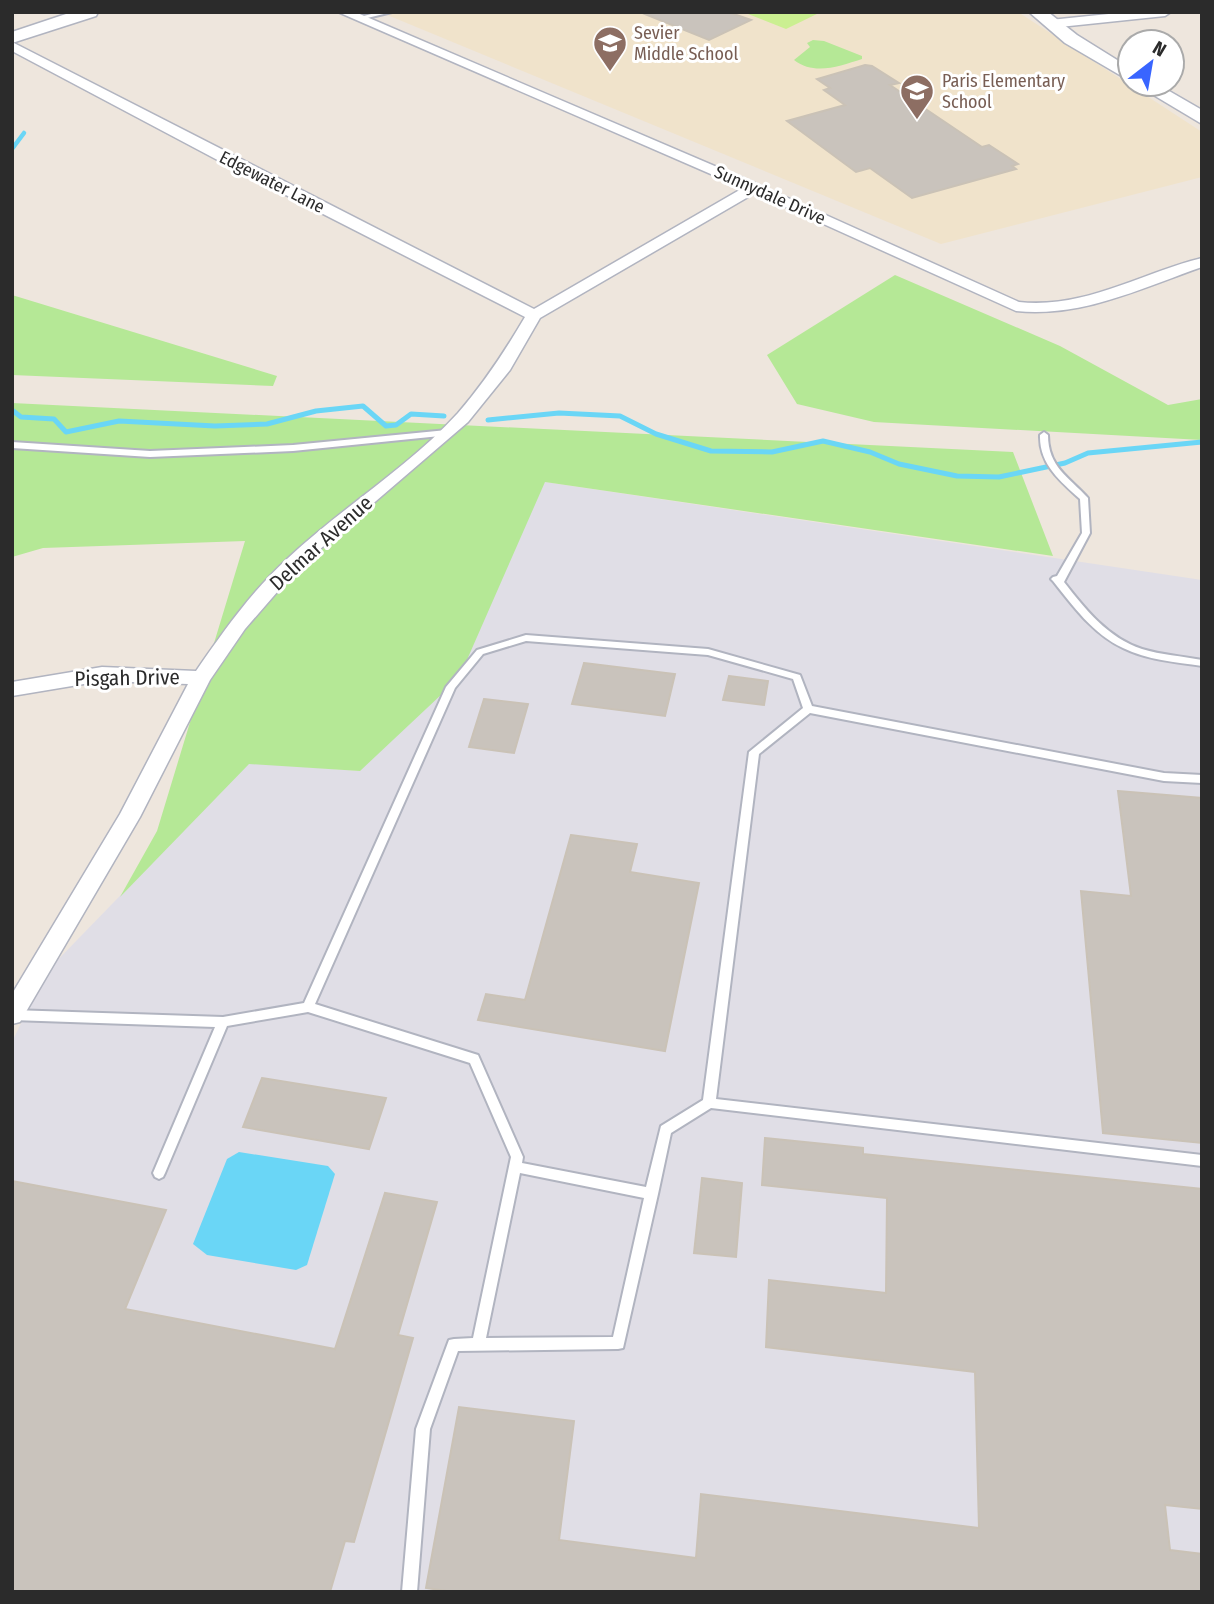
<svg xmlns="http://www.w3.org/2000/svg" width="1214" height="1604" font-family="'Fira Sans Condensed',sans-serif">
	<rect width="100%" height="100%" fill="#eee6dd"/>
	<polygon fill="#e0dee6" points="545,482 1202,580 1202,1592 12,1592 12,1042 46,972 249,763 360,771"/>
	<polygon fill="#f0e3cb" points="380,12 1018,12 1202,132 1202,177 941,244"/>
	<g fill="#b5e896">
		<path d="M813,40L824,41L862,56V59C839,66 815,76 794,60L810,47L807,43Z"/>
		<polygon points="895,275 1060,346 1168,405 1202,399 1202,440 874,422 797,404 767,355"/>
		<polygon points="12,295 277,376 273,386 12,375"/>
		<polygon points="12,403 1013,452 1053,556 545,482 459,678 360,771 249,764 120,897 157,831 245,541 43,548 12,557"/>
	</g>
	<polygon fill="#cbef91" points="743,12 821,12 786,29"/>
	<polygon fill="#6ad6f6" points="239,1152 328,1166 335,1174 307,1265 296,1270 207,1255 193,1244 227,1159"/>
	<g fill="none" stroke-linecap="round" stroke-linejoin="round">
		<polyline stroke="#6ad6f6" stroke-width="4.5" points="12,149 24,133"/>
		<g stroke="#6ad6f6" stroke-width="5">
			<polyline points="12,410 21,417 54,419 66,432 119,421 215,426 267,424 316,411 363,406 386,426 396,425 411,414 444,416"/>
			<polyline points="488,420 559,413 620,416 656,434 711,451 772,452 823,441 870,452 899,464 957,476 999,477 1065,463 1088,453 1202,442"/>
		</g>
	</g>
	<g fill="#c9c3bc" stroke="#cac2b6" stroke-width="2">
		<polygon points="640,12 728,12 751,20 709,40"/>
		<polygon points="865,65 872,66 899,83 890,85 982,147 989,145 1018,164 1012,166 1016,169 912,198 870,168 856,172 787,121 845,105 824,90 830,88 817,79"/>
		<polygon points="584,663 675,674 665,716 572,704"/>
		<polygon points="729,676 768,681 764,705 723,700"/>
		<polygon points="484,699 528,704 514,753 469,747"/>
		<polygon points="1118,791 1202,798 1202,1143 1103,1133 1081,891 1131,896"/>
		<polygon points="571,835 637,844 630,872 699,883 665,1051 478,1020 486,994 525,1000"/>
		<polygon points="262,1078 386,1098 369,1149 243,1127"/>
		<polygon points="765,1138 863,1148 863,1154 1202,1189 1202,1509 1165,1505 1170,1550 1202,1554 1202,1592 453,1592 426,1588 459,1407 574,1421 559,1540 696,1558 701,1494 979,1528 975,1372 766,1347 769,1280 886,1293 887,1198 762,1185"/>
		<polygon points="702,1178 742,1183 736,1257 694,1253"/>
		<polygon points="12,1181 166,1210 125,1309 335,1349 385,1193 437,1202 398,1335 413,1338 354,1542 345,1541 330,1592 12,1592"/>
	</g>
	<g fill="none" stroke-linecap="round" stroke-linejoin="round">
		<g stroke="#b1b4c0" stroke-width="4">
			<g id="lane">
				<polygon points="379,12 392,12 359,20 356,18"/>
				<polygon points="447,430 451,433 450,435 293,451 150,457 12,448 12,442 150,451 293,445"/>
				<path d="M1044,432L1048,435C1048,467 1069,477 1088,498L1090,533L1064,582C1085,609 1108,638 1142,649C1161,655 1182,656 1202,660V666C1175,662 1147,660 1123,648C1093,634 1073,606 1053,581L1051,579L1053,577L1057,576L1082,533L1080,499C1060,481 1039,464 1040,435Z"/>
				<path d="M526,635L708,649L800,675L812,706L1164,773L1202,775V783L1164,781L810,713L759,754L716,1099L1202,1155V1166L711,1108L671,1133L658,1194L623,1348L618,1349L458,1351L430,1429L417,1592H402L416,1429L449,1340L454,1339L473,1338L511,1157L470,1063L308,1012L227,1026L165,1173L163,1177L159,1179L155,1177L153,1173L215,1027L12,1020V1010L223,1017L304,1003L446,687L477,650ZM526,641L708,655L793,679L803,708L749,752L703,1100L661,1126L646,1187L522,1163L523,1157L478,1055L315,1004L455,688L483,654ZM520,1173L644,1198L613,1337L486,1338Z"/>
			</g>
		</g>
		<g stroke="#b1b4c0" stroke-width="3">
			<g id="street">
				<path d="M338,12H355L759,185L1019,302C1085,309 1141,273 1202,258V267C1142,288 1081,318 1016,311L755,193L540,318L510,370L468,422L298,568L245,629L210,680L140,817L20,1022L12,1024V994L120,814L188,684L102,681L12,696V682L102,667L196,671C223,632 251,592 287,559C341,508 408,468 458,413C484,383 505,351 525,317L225,164L12,51V42L534,309L743,188Z"/>
				<polygon points="1128,12 1171,12 1165,16 1050,28 1044,24 1050,20"/>
			</g>
		</g>
		<g stroke="#b1b4c0" stroke-width="3">
			<g id="secondary">
				<polygon points="72,12 98,12 96,16 12,43 12,32"/>
				<polygon points="1029,12 1048,12 1077,35 1130,68 1130,81 1065,43"/>
				<polygon points="1135,84 1157,84 1202,110 1202,124"/>
			</g>
		</g>
		<use href="#lane" fill="#fff" fill-rule="evenodd"/>
		<use href="#street" fill="#fff" fill-rule="evenodd"/>
		<use href="#secondary" fill="#fff" fill-rule="evenodd"/>
	</g>
	<defs>
		<g id="school-pin" transform="scale(1.75)"><path d="M0 17L-7.5 6A9.5 9.5 0 1 1 7.5 6Z" fill="#8d6e63" stroke="#fff"/><path d="M0-5L7-2L0 1L-7-2ZM-4 1L0 2.5L4 1V4Q0 6-4 4Z" fill="#fff"/></g>
	</defs>
	<g fill-rule="evenodd">
		<use href="#school-pin" x="610" y="43"/>
		<use href="#school-pin" x="917" y="91"/>
	</g>
	<g text-anchor="middle" dominant-baseline="central" stroke-width="6" stroke-linejoin="round" paint-order="stroke">
		<g font-size="18" fill="#785e54" stroke="#fff" text-anchor="start">
			<text x="634" y="33">Sevier<tspan x="634" dy="21">Middle School</tspan></text>
			<text x="942" y="81">Paris Elementary<tspan x="942" dy="21">School</tspan></text>
		</g>
		<g font-size="18" fill="#2b2b2b" stroke="#fff">
			<text transform="translate(272 182) rotate(27)">Edgewater Lane</text>
			<text transform="translate(770 195) rotate(24)">Sunnydale Drive</text>
		</g>
		<g font-size="21" fill="#2b2b2b" stroke="#fff">
			<text transform="translate(321 543) rotate(-42)">Delmar Avenue</text>
			<text transform="translate(127 678) rotate(-1)">Pisgah Drive</text>
		</g>
	</g>
	<rect width="1214" height="1604" fill="none" stroke="#2b2b2b" stroke-width="28"/>
	<g transform="translate(1151 63) rotate(31)"><circle r="33" fill="#ffffff" stroke="#aaaaaa" stroke-width="2"/>
	<path d="M0-5L12 26L0 18L-12 26Z" fill="#3965ff"/>
	<text y="-10" font-size="19" font-weight="bold" text-anchor="middle" fill="#2b2b2b">N</text>
	</g>
</svg>
